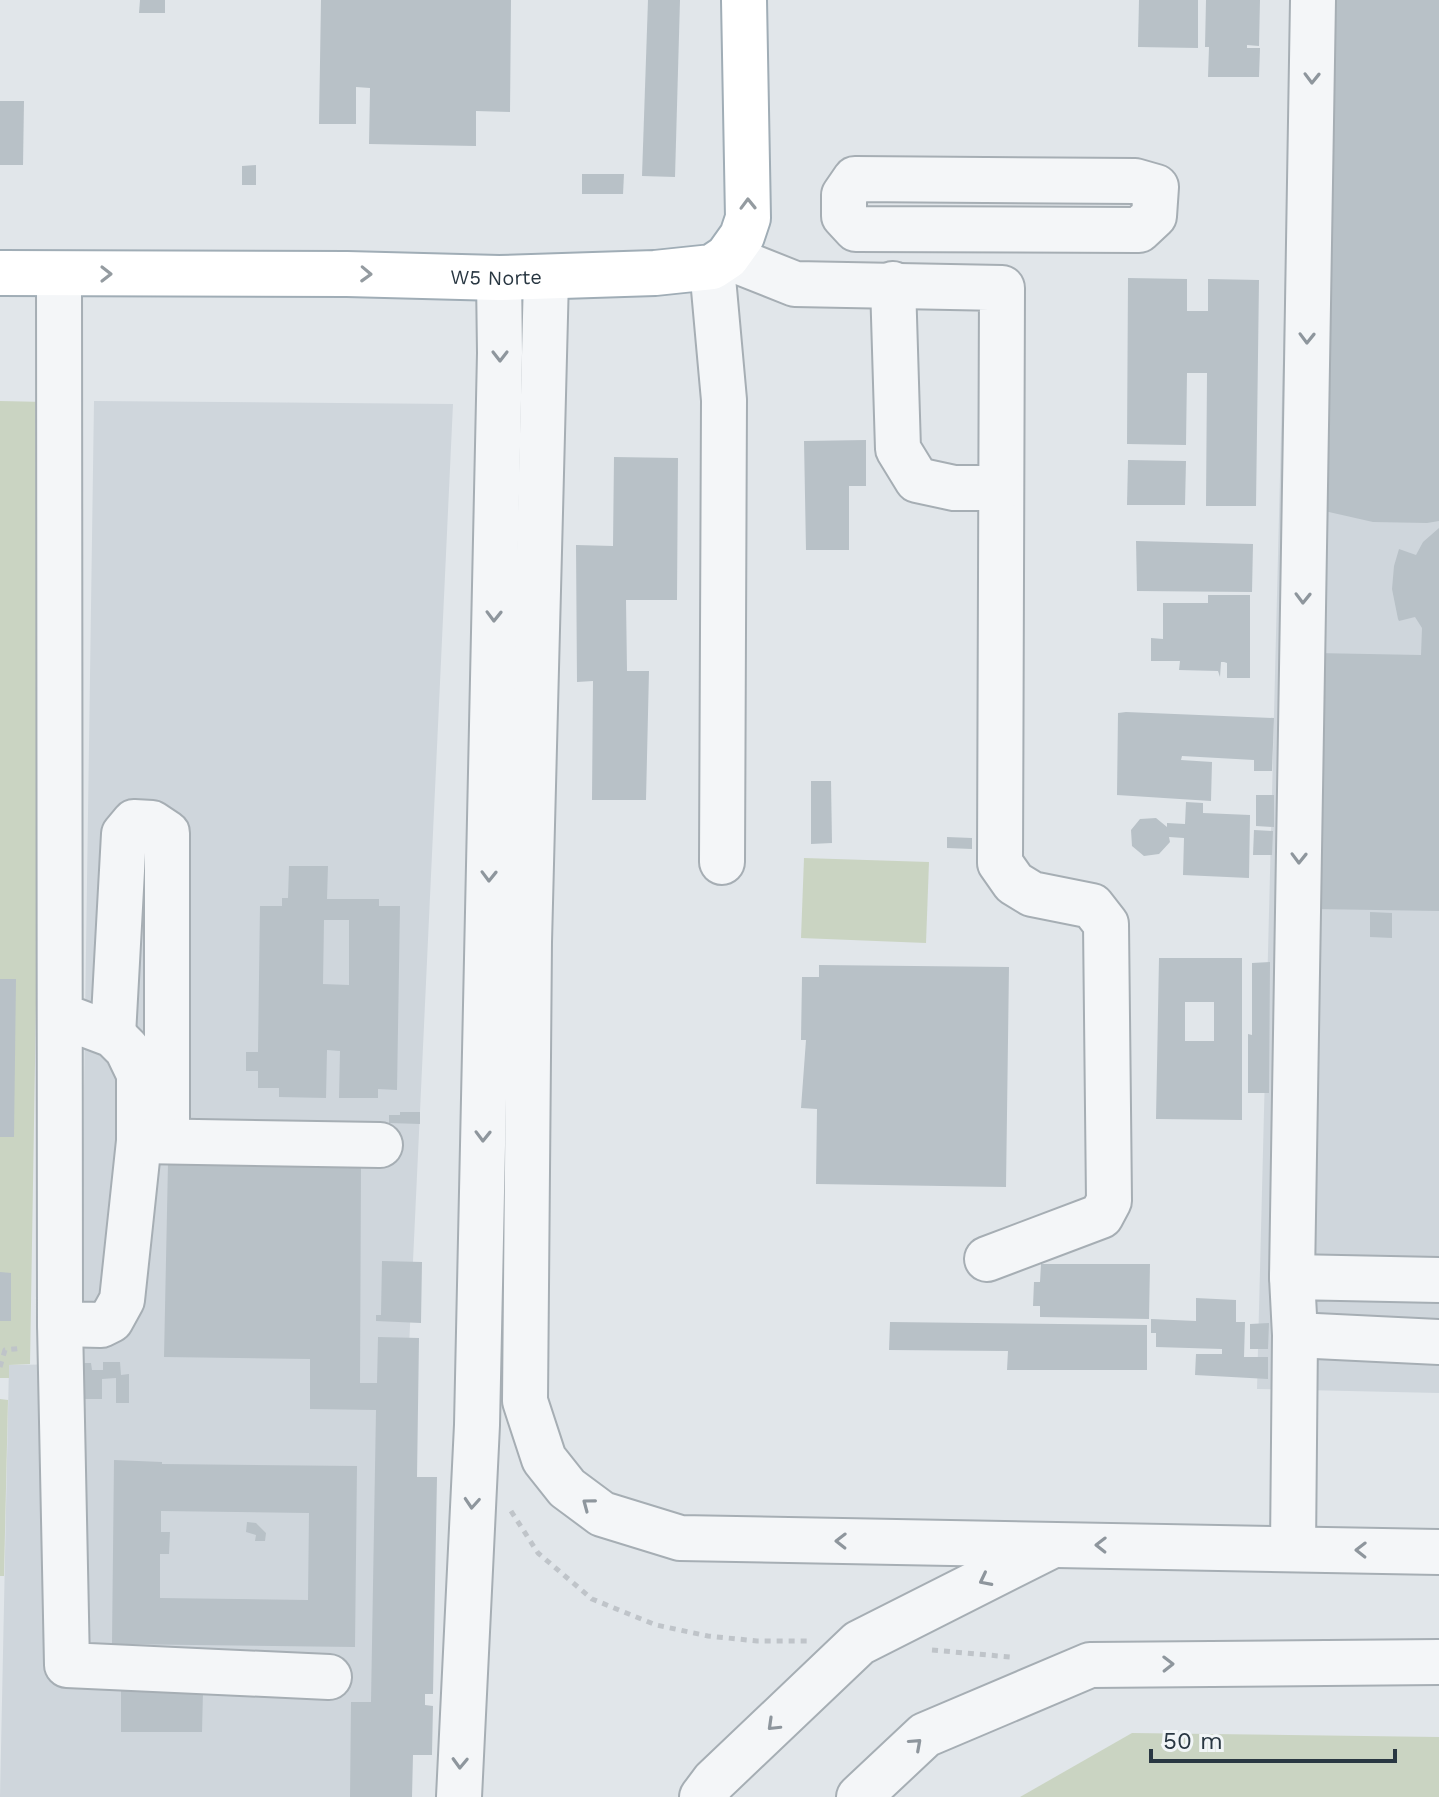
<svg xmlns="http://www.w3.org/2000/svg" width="1439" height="1797" font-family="'Work Sans',sans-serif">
	<rect width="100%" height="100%" fill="#e1e6ea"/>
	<g fill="#cfd6dc">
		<polygon points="1292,0 1439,0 1439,1393 1257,1389"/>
		<polygon points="94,401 453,404 388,1797 0,1797 9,1365 80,1364"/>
	</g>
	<g fill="#cad4c2">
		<polygon points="0,401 46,402 30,1364 9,1365 9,1378 0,1378"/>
		<polygon points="804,858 929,862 926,943 801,938"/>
		<polygon points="0,1399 8,1400 4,1576 0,1576"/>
		<polygon points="1132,1733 1439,1737 1439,1797 1020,1797"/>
	</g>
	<g fill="#b8c1c7" fill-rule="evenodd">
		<polygon points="140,0 165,0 165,13 139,13"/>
		<polygon points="321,0 511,0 510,112 476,111 476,146 369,144 370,88 356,87 356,124 319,124"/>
		<polygon points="648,0 680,0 675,177 642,176"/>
		<polygon points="1139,0 1198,0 1198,48 1138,47"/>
		<polygon points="1206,0 1260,0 1259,46 1247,45 1247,48 1260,48 1259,77 1208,77 1209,47 1205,47"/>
		<polygon points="1328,0 1439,0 1439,521 1427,523 1373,522 1320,510 1323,315 1332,279 1327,277 1325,233 1333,230 1325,193"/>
		<polygon points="0,101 24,101 23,165 0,165"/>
		<polygon points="256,165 256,185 242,185 242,166"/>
		<polygon points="582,174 624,174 623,194 582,194"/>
		<polygon points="1128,278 1187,279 1187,311 1208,311 1208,279 1259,280 1256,506 1206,506 1207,373 1187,373 1186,445 1127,444"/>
		<polygon points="866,440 866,486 849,486 849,550 806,550 804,441"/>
		<polygon points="614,457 678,458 677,600 626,600 627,671 649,671 646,800 592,800 593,681 577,682 576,545 613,546"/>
		<polygon points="1128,460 1186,461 1185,505 1127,505"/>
		<polygon points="1439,528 1439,911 1313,909 1315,653 1421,655 1422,628 1415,617 1399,621 1398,619 1392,589 1394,566 1399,549 1416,555 1423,542"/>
		<polygon points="1136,541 1253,544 1252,592 1137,591"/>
		<polygon points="1208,595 1250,595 1250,678 1227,678 1227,663 1224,662 1221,662 1220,677 1218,671 1179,670 1180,661 1151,661 1151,638 1163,639 1163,603 1208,603"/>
		<polygon points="1126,712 1274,718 1272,771 1254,771 1254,760 1182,756 1181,760 1212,762 1211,801 1117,795 1118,713"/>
		<polygon points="811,781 831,781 832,843 811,844"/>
		<polygon points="1256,795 1274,795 1274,827 1256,826"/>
		<polygon points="1186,802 1203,803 1203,813 1250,815 1249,878 1183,875 1184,838 1169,837 1170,842 1159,854 1144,856 1132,846 1131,830 1140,819 1156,818 1167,827 1167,823 1185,824"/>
		<polygon points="1254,830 1273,831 1272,855 1253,855"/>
		<polygon points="947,837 972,838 972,849 947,848"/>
		<path d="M289,866H328L327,899H379V906H400L397,1090L378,1089V1098H339L340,1051L327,1050L326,1098L279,1097V1088H258V1071H246V1052H258L260,906H282V898H288ZM324,920H349V985L323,984Z"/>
		<polygon points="1370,912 1392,913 1392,938 1370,937"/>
		<path d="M1159,958H1242V1120L1156,1119ZM1185,1002H1214V1041H1185Z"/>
		<polygon points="1270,962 1269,1093 1248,1093 1248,1034 1252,1035 1252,963"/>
		<polygon points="819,965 1009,967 1006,1187 816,1184 817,1109 801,1108 806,1040 801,1040 802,977 819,977"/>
		<polygon points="0,979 16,979 14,1137 0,1137"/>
		<polygon points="400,1112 420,1112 420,1124 389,1123 389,1115 400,1115"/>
		<polygon points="168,1163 361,1165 360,1383 377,1383 378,1337 419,1338 417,1477 437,1477 433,1694 425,1694 425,1705 433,1706 432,1753 432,1755 413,1755 412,1797 350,1797 351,1702 371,1702 376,1410 310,1409 310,1359 164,1357"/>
		<polygon points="382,1261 422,1262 421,1323 376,1321 376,1315 381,1315"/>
		<polygon points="1041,1264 1150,1264 1149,1319 1040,1317 1040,1306 1033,1306 1034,1282 1040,1282"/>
		<polygon points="0,1272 11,1273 11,1321 0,1321"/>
		<polygon points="1196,1298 1236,1300 1236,1322 1245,1322 1244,1357 1268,1357 1268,1379 1195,1375 1196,1354 1222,1354 1222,1349 1156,1347 1156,1333 1151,1333 1151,1319 1196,1321"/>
		<polygon points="890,1322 1147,1325 1147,1370 1007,1370 1008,1351 889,1350"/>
		<polygon points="1269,1323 1268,1349 1250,1349 1250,1324"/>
		<polygon points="103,1362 120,1362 121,1375 129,1374 129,1403 116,1403 116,1378 102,1379 102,1399 82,1399 83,1363 91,1363 92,1370 103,1370"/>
		<path d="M114,1460L162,1462V1464L357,1466L355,1647L112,1644ZM161,1511L309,1513L308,1600L160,1598V1554H169L170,1532H161Z"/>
		<polygon points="247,1522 256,1523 266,1533 265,1541 255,1541 256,1535 246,1532"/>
		<polygon points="121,1691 203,1691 202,1732 121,1732"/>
	</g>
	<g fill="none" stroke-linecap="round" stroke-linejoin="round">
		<g stroke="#a6aeb4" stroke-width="48">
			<g id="minor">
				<polygon points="855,179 1135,181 1156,187 1154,216 1139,230 856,229 844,216 844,195"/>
				<polyline points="727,257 795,284 1002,288 1000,863 1014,883 1032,894 1092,906 1106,924 1109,1201 1101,1216 987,1259"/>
				<polyline points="712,267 724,400 722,862"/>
				<polyline points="59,274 60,1324 101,1325 111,1320 122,1300 139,1141 139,1074 127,1049 113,1035 60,1015"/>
				<polyline points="546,278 529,942 525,1401 544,1459 567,1488 602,1514 680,1538 1439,1552"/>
				<polyline points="893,284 898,449 917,480 954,488 1001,488"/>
				<polyline points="113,1035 124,834 134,822 152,823 167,833 167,1123"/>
				<polyline points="139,1141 380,1145"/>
				<polyline points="1292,1277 1313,0"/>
				<polyline points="60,1324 67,1665 329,1677"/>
				<polyline points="1295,1335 1439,1342"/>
				<polyline points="1293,1549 1295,1335 1292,1277 1439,1280"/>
				<polyline points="459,1797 477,1425 500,353 499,278"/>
				<polyline points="702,1797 714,1781 859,1643 1049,1547"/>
				<polyline points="859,1797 925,1735 1090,1665 1439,1662"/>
			</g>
		</g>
		<g stroke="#a0adb6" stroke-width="48">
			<g id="major">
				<path id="s1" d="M0,273L347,274L499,278L655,273L712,267L727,257L742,236L748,218L744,0"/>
			</g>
		</g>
		<g stroke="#bfc4c9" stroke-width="5" stroke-dasharray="6 6" stroke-linecap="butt">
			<polyline points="0,1367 5,1350 23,1348"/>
			<polyline points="511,1511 538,1553 592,1599 656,1625 708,1636 757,1641 807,1641"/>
			<polyline points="932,1650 1010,1657"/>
		</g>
		<use href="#minor" stroke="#f4f6f8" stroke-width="44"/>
		<use href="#major" stroke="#fff" stroke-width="44"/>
	</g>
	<defs><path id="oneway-chevron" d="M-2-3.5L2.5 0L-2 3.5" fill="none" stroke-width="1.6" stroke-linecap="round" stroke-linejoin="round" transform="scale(2)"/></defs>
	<g stroke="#8e969d">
		<use href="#oneway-chevron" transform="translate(1312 78) rotate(91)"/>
		<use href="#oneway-chevron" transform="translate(1307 338) rotate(91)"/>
		<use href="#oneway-chevron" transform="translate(500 356) rotate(90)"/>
		<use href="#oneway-chevron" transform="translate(1303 598) rotate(91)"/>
		<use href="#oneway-chevron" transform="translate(494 616) rotate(91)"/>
		<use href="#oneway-chevron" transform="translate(1299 858) rotate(91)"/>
		<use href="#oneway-chevron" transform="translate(489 876) rotate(91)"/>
		<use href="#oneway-chevron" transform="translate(483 1136) rotate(91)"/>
		<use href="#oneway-chevron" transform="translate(472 1503) rotate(94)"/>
		<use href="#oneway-chevron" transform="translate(588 1504) rotate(-143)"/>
		<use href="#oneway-chevron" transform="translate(841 1541) rotate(-179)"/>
		<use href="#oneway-chevron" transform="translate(1101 1545) rotate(-179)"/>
		<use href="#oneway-chevron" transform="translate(1361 1550) rotate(-179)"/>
		<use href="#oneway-chevron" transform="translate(985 1580) rotate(153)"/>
		<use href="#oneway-chevron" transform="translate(1168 1664) rotate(-1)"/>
		<use href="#oneway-chevron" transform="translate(773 1725) rotate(136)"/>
		<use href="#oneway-chevron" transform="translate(916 1744) rotate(-42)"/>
		<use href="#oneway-chevron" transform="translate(460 1763) rotate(92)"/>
	</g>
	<g stroke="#949ba0">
		<use href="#oneway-chevron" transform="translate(748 204) rotate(-91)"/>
		<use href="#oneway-chevron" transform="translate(106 274)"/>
		<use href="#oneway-chevron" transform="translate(366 274) rotate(2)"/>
	</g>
	<g text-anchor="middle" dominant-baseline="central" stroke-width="8" stroke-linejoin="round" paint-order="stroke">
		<g font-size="20" fill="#293742" stroke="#f1f5f7">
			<text stroke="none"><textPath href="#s1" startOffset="496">W5 Norte</textPath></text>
		</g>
	</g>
	<path d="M1151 1749v12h244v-12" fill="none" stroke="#293742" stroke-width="4"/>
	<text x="1163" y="1749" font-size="24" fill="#293742" stroke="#f1f5f7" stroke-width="6" paint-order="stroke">50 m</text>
</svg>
